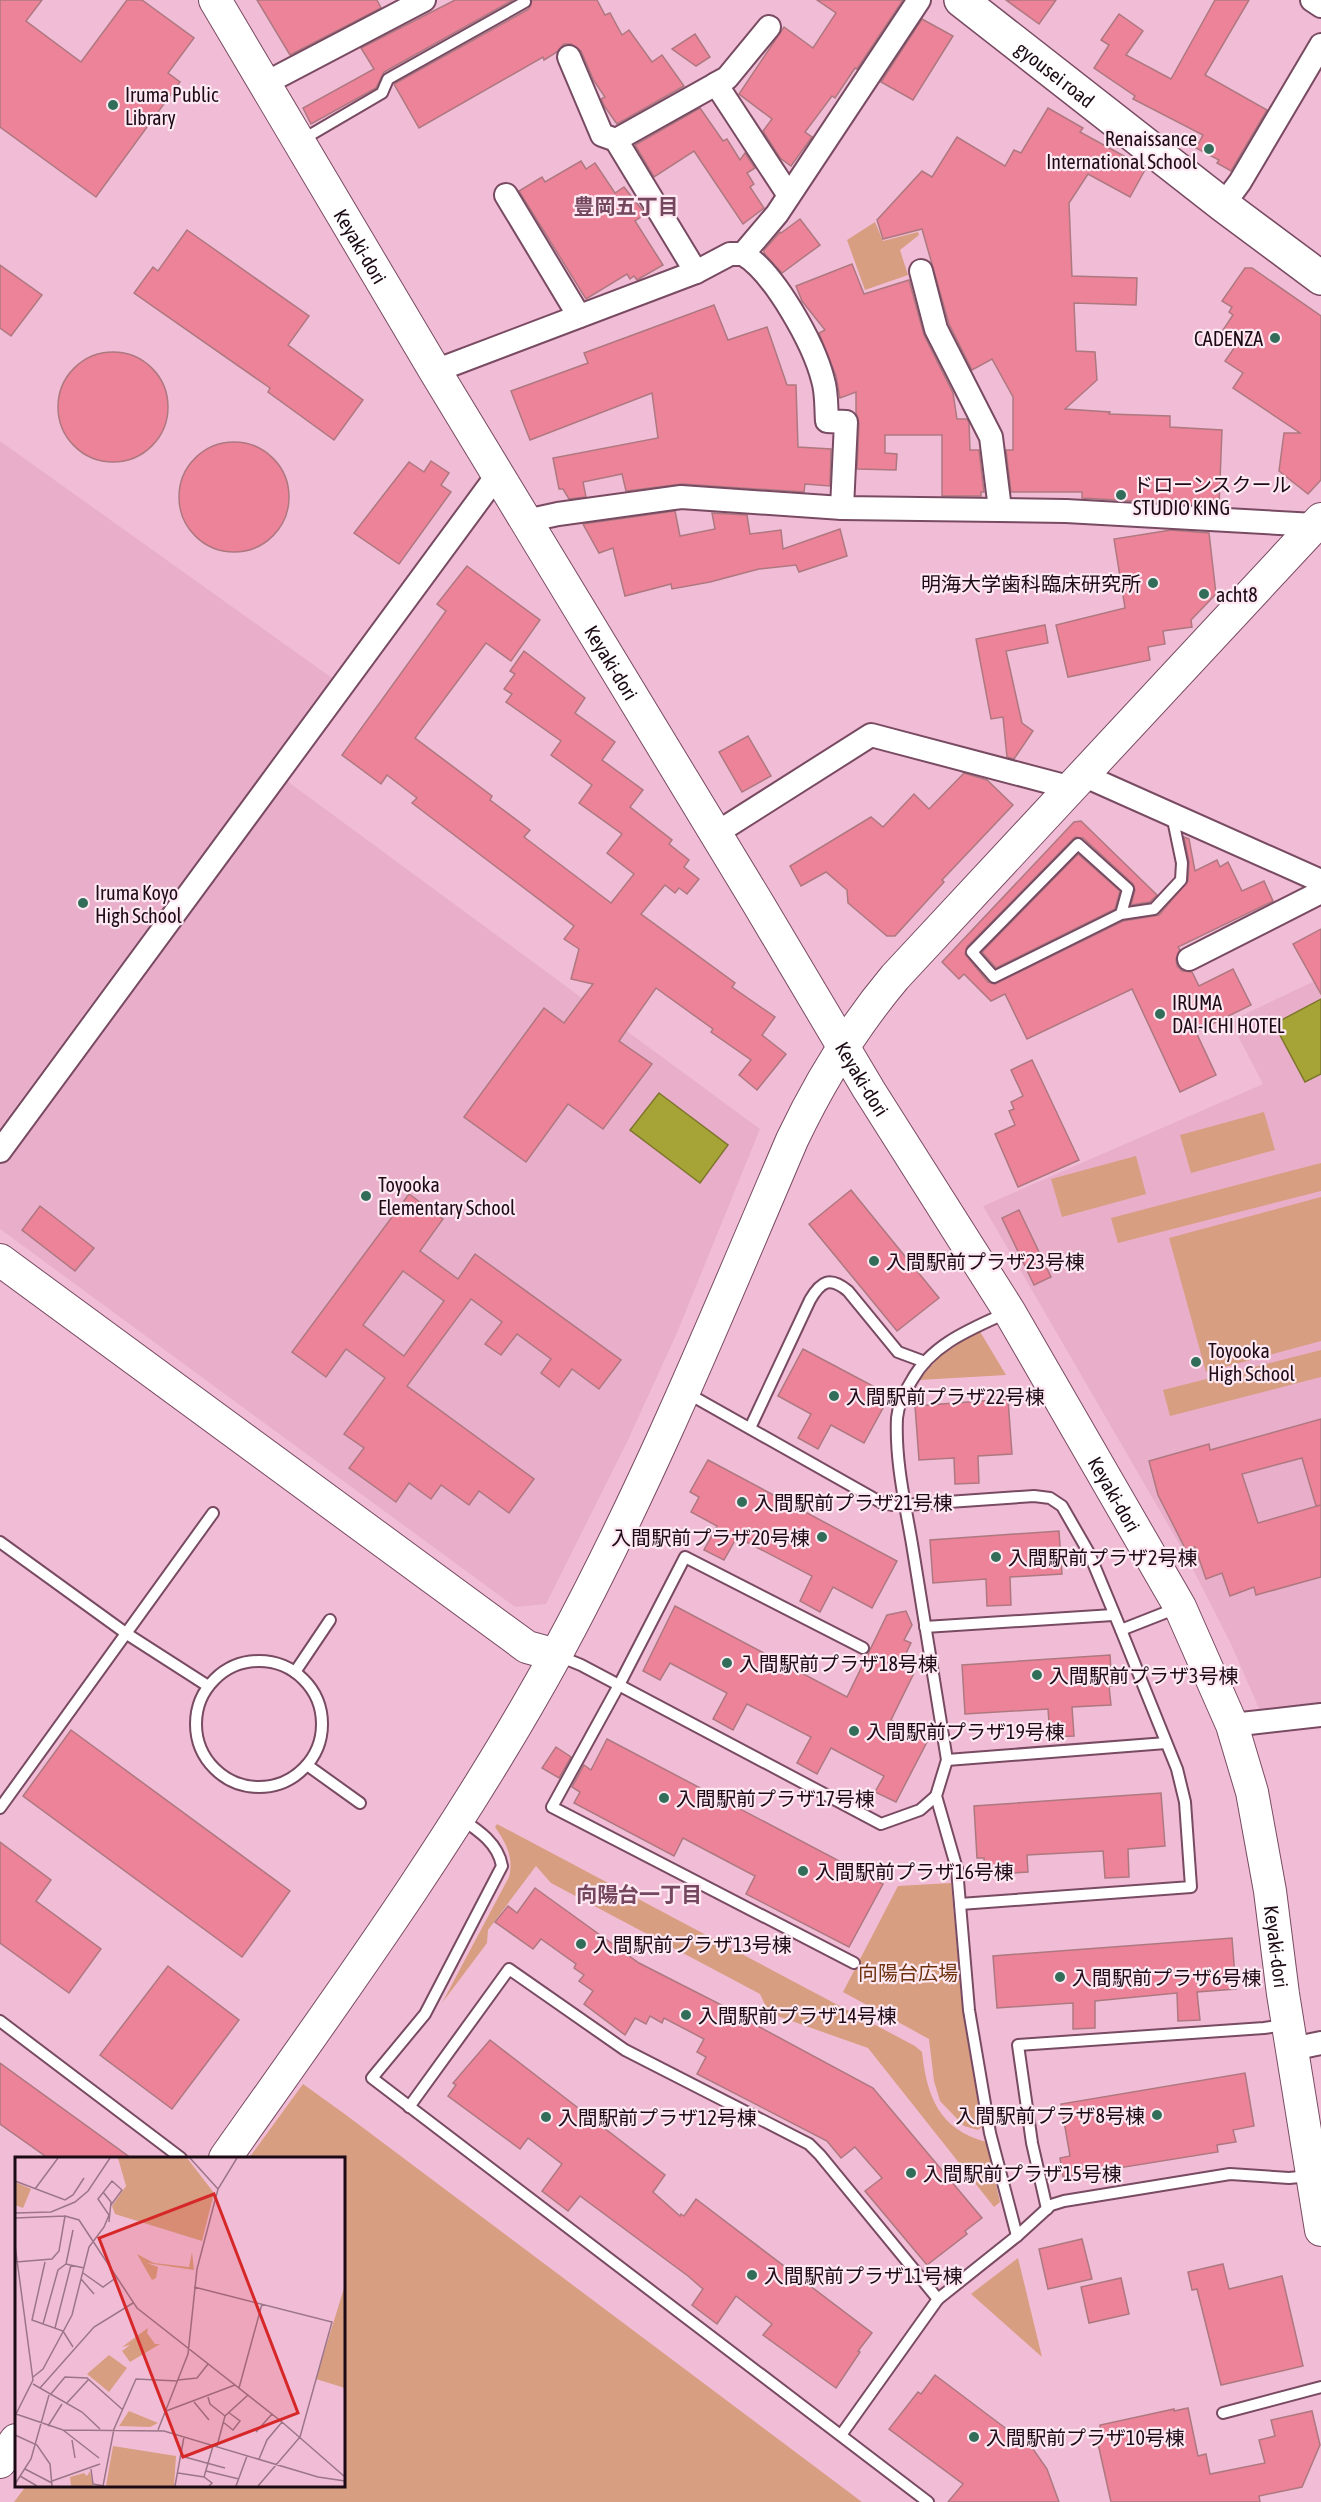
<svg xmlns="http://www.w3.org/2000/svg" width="1321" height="2502" font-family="'Asap Condensed','Noto Sans JP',sans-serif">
	<rect width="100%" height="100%" fill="#f1bdd6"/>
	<g fill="#e9afca">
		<polygon points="0,441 332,678 0,1128"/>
		<polygon points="283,778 760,1129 677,1333 628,1440 546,1604 515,1607 0,1229 0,1164"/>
		<polygon points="1321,978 1321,1705 1260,1711 1231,1644 1185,1554 983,1206 1263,1084 1230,1021"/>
	</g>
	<g fill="#d79e81">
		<polygon points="875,222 883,241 918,232 919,235 900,250 908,275 865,290 847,240"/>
		<polygon points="1264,1112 1275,1150 1191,1173 1180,1135"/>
		<polygon points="1136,1156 1146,1194 1062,1217 1051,1179"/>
		<polygon points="1321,1163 1321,1191 1118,1243 1111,1218"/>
		<polygon points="1321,1197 1321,1341 1206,1372 1169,1238"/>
		<polygon points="979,1330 1006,1375 919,1380 940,1356"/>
		<polygon points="1321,1350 1321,1377 1170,1416 1163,1390"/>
		<path d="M497,1824L915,2046L922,2052C927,2097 939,2129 986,2142L1000,2202L994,2207L868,2048L769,2013L760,1994L551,1883L536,1866L488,1930L487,1943L442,2003L509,1877C514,1857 506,1843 495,1827Z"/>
		<polygon points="951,1883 963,2014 982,2127 978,2130 964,2126 940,2101 934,2081 929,2039 843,1992 898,1886"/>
		<polygon points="303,2084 346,2115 862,2502 14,2502 26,2486 344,2486 344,2158 249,2158"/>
		<polygon points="1018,2258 1042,2357 971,2294"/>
	</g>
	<g fill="#a6a437" stroke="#7d762c" stroke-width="1.5">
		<polygon points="1321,999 1321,1074 1305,1082 1274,1024"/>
		<polygon points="659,1093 728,1145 700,1183 630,1130"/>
	</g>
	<g fill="#ec8398" stroke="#ae7881" stroke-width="1.5" fill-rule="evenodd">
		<polygon points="0,0 42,0 26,21 81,62 127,0 142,0 194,38 168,73 180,82 96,197 0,127"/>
		<polygon points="257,0 377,0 381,8 290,55"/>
		<polygon points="455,0 513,0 384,72 376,88 311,124 303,108 374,69 361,48"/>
		<polygon points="532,0 597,0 605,15 610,13 622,35 629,30 652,62 662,55 684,86 617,124 605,107 601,99 605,97 594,81 581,51 571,44 564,44 557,52 544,60 543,57 419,128 394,84 529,9"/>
		<polygon points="817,0 903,0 857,69 855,68 835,98 832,96 805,132 812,137 791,166 780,158 763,131 772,119 739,94 784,27 813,48 836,13"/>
		<polygon points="1006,0 1056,0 1039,24"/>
		<polygon points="1215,0 1249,0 1205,75 1267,110 1231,171 1217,163 1219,160 1196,148 1203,135 1133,99 1135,96 1094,68 1109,45 1101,40 1119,14 1143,31 1126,55 1171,79"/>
		<polygon points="922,19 953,36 913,100 881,82"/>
		<polygon points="695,34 710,57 696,66 672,49"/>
		<polygon points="700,108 723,141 727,139 740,160 745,153 755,168 747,173 754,184 750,187 764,208 743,224 694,151 654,177 635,145"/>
		<polygon points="1048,108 1083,128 1080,132 1146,168 1130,197 1088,174 1069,203 1072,276 1137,278 1136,305 1074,303 1076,351 1095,352 1097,380 1065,409 1110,412 1109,414 1170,416 1170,427 1222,430 1219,506 1082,498 1082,492 1011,492 1006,450 1013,450 1013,397 992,359 972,370 949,324 922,229 883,239 877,220 922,171 932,177 957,137 1005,166 1014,150 1021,153"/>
		<polygon points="581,161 586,169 595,163 615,193 624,187 643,211 645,214 635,221 663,265 637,280 634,276 630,279 627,274 586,299 519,191 542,177 545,182"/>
		<polygon points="800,219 820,245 782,273 764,253 764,250 780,232 781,233"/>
		<polygon points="187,230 309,316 288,345 363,400 334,440 268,392 270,388 134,293 153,267 158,271"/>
		<polygon points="852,264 864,294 909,280 924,335 953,393 957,419 967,419 969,423 970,450 979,450 984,492 981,492 981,496 942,496 942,435 885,435 885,453 897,454 896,470 857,469 859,423 856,413 856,392 840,398 836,376 819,333 825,330 802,301 796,286"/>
		<polygon points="0,265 42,295 11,336 0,328"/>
		<polygon points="1245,268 1252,268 1321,316 1321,480 1308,494 1279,471 1284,433 1300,433 1233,388 1243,373 1225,361 1237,344 1221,333 1233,315 1229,312 1232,307 1222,301"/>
		<polygon points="714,305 728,340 767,327 787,385 796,385 798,447 831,449 830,486 805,484 804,492 682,484 626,491 622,474 583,482 586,497 569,499 563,489 559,489 553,458 658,438 652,393 530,440 511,391 588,363 584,353"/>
		<circle cx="113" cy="407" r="55"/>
		<circle cx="234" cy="497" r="55"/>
		<polygon points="431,461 449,473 441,485 451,492 399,564 354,533 409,462 424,472"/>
		<polygon points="675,511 680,536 715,529 712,513 747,515 750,534 781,530 783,549 840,529 847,556 799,572 796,565 759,569 710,582 672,589 671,584 625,596 613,548 599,553 583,524"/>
		<polygon points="1171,530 1209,533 1216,594 1191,620 1192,627 1163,631 1165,644 1148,647 1150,660 1068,677 1056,625 1125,608 1114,539"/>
		<polygon points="467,566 540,620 511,661 486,643 415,738 492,796 490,800 530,830 524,837 611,903 634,874 607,853 622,834 579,803 592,785 551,755 561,741 506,702 512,694 504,689 515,674 510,671 524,651 585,698 575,713 615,742 602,760 643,790 630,807 672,840 669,844 689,860 684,867 699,879 687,894 679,888 675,893 665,885 641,914 735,983 732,987 775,1017 762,1035 786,1054 757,1090 739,1075 751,1060 711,1032 713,1029 656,988 619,1041 652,1064 603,1129 568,1104 526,1162 464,1117 544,1008 564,1023 593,984 571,979 579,949 564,939 574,926 412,803 417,798 387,775 381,784 342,755 446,611 437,604"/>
		<polygon points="1045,625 1048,643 1006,651 1022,723 1033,731 1014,759 1007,757 1003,717 991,719 976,639"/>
		<polygon points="748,736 771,776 742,792 719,752"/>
		<polygon points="964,773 987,780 1013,805 942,880 944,882 895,936 887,936 848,903 847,890 826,872 801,886 790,866 871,817 883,827 914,794 929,809"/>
		<polygon points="1081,821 1157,895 1150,902 1131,905 1135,890 1133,884 1083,838 1075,837 967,947 965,954 988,982 995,984 1123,921 1159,915 1188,881 1189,862 1184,837 1189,839 1195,871 1217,860 1220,867 1228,862 1242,891 1264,881 1273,901 1178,947 1180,950 1176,959 1177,966 1182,971 1192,972 1199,986 1233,969 1251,1005 1196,1032 1216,1075 1180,1092 1132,989 1027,1039 1005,994 991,1001 964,974 959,979 942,962 1074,822"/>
		<polygon points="1078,854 1120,891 1115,909 996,968 982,952"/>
		<polygon points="1321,929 1321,994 1293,944"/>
		<polygon points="1032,1060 1079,1160 1018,1187 995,1134 1015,1125 1009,1111 1014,1109 1011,1102 1023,1096 1011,1070"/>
		<polygon points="851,1190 939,1298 897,1331 809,1224"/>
		<path d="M409,1194L443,1219L420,1251L458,1279L475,1254L621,1360L599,1389L572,1369L559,1387L541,1373L551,1359L517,1334L501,1355L485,1344L502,1322L471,1299L407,1386L534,1479L509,1513L479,1491L469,1505L441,1485L431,1499L409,1483L396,1502L349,1468L364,1448L344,1434L385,1378L346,1349L326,1377L292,1352ZM403,1271L444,1301L404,1356L363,1325Z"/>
		<polygon points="40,1206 94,1248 75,1271 22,1230"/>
		<polygon points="1019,1210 1051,1277 1034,1285 1002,1218"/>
		<polygon points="803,1349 890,1395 864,1443 831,1425 818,1449 798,1438 811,1414 778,1396"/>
		<polygon points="1008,1399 1012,1454 978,1456 979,1483 955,1484 954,1458 919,1460 915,1406"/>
		<polygon points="1321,1419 1321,1505 1316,1506 1302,1458 1242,1474 1258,1523 1321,1505 1321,1577 1256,1595 1254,1587 1230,1596 1222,1573 1206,1579 1195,1547 1186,1550 1158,1495 1149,1461 1209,1444 1210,1450"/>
		<polygon points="708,1460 897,1561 872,1608 833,1587 820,1612 800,1601 812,1576 737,1537 724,1560 704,1550 717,1526 691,1512 699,1497 690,1492"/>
		<polygon points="1059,1531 1062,1574 1010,1577 1011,1605 987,1606 986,1579 933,1583 930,1540"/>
		<polygon points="675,1606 847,1697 887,1615 906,1611 912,1625 904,1640 911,1643 900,1666 914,1673 891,1720 928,1740 896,1802 875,1792 884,1776 831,1748 817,1774 797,1763 811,1737 747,1704 733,1730 713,1719 727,1693 670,1663 660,1680 643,1671"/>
		<polygon points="1110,1655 1112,1686 1109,1686 1111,1705 1072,1707 1074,1736 1050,1737 1048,1709 965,1714 962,1665"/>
		<polygon points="71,1730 290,1891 242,1957 23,1796"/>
		<polygon points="607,1739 883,1884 849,1947 746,1894 755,1876 717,1856 683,1838 674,1856 574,1803 580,1792 572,1787 584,1765 591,1770"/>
		<polygon points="556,1747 571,1757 559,1778 542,1768"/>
		<polygon points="1161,1793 1165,1846 1128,1849 1129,1877 1105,1878 1103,1851 1027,1855 1028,1872 985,1875 984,1858 977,1858 974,1806"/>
		<polygon points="0,1842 51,1880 36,1901 101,1949 69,1993 0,1943"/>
		<polygon points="535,1888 639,1963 753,2021 752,2023 873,2088 982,2218 965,2231 967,2234 927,2265 865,2191 882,2178 855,2147 841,2158 827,2141 697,2074 706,2057 697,2052 704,2039 664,2018 662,2023 650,2016 646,2024 635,2018 625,2035 584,2004 593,1991 579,1981 584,1975 574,1968 576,1964 541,1939 533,1949 495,1922 508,1906 517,1913"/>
		<polygon points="1232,1938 1236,1989 1197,1992 1200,2020 1178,2021 1177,1993 1095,2001 1095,2028 1073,2029 1073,2003 997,2008 993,1956"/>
		<polygon points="168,1966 239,2020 172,2109 100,2055"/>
		<polygon points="490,2040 665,2175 653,2192 680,2216 681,2214 684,2216 696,2199 872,2333 858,2351 860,2352 836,2388 763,2335 772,2324 736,2296 717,2324 692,2305 703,2289 688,2276 580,2196 568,2211 542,2191 562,2164 528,2138 520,2149 448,2096 456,2085 453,2083"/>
		<polygon points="0,2063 131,2158 48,2158 0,2124"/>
		<polygon points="1245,2073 1254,2126 1233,2130 1236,2142 1217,2145 1218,2152 1063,2177 1060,2158 1070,2156 1061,2104"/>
		<polygon points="1082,2239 1092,2279 1048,2289 1039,2249"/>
		<polygon points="1223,2264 1229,2289 1282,2276 1303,2366 1221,2385 1197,2289 1192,2290 1188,2272"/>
		<polygon points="1121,2278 1129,2314 1089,2323 1081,2287"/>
		<polygon points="935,2375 1033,2449 1047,2469 1059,2502 948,2502 963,2484 889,2429 918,2392 921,2394"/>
		<polygon points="1188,2408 1198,2456 1206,2454 1210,2474 1265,2463 1259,2440 1275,2436 1271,2420 1312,2411 1320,2445 1302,2487 1259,2496 1260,2502 1111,2502 1095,2430 1100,2429 1100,2425 1174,2409 1174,2411"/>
	</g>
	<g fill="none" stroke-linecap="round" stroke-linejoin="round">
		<g stroke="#784b62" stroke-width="14">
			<g id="lane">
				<polyline points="300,141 382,93 388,79 525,2"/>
				<polyline points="1121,914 1128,889 1078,844 972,952 994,977 1121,914 1154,909 1181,880 1182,863 1172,815"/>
				<path d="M1006,1313C971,1329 932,1344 912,1380C905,1391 898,1406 897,1418C895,1460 905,1503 912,1544C923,1616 935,1688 947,1760L936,1796L957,1869L969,2010L990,2133L1017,2236"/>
				<polyline points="687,1393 882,1503 892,1505"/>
				<path d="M750,1428L810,1300C821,1281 830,1276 848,1291L898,1352L925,1362"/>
				<polyline points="905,1505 1034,1496 1050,1498 1062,1506 1089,1553 1121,1630 1177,1769 1185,1802 1191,1887 960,1904"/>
				<polyline points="0,1542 127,1634 208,1686"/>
				<polyline points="925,1627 1113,1615"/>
				<polyline points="1121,1630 1177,1608"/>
				<polyline points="559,1656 581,1665 881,1824 920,1810 936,1796"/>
				<circle cx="259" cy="1724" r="63"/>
				<polyline points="295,1672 330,1620"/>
				<polyline points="947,1760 1166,1743"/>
				<polyline points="307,1765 360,1803"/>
				<polyline points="0,1808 213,1513"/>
				<path d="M460,1818C478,1830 498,1843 502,1866L425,2014L372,2078L928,2502"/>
				<polyline points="854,1963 552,1807 619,1685 685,1557 863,1648"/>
				<polyline points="0,2021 181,2158"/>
				<polyline points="409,2107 509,1969 625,2050 809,2144 820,2155 938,2299"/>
				<polyline points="1047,2209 1032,2143 1018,2045 1264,2028 1285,2025"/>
				<polyline points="1223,2413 1321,2387"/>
				<polyline points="841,2435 938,2299 1017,2236 1051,2205 1064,2201 1230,2174 1289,2178 1310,2176"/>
			</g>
		</g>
		<g stroke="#784b62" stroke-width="26">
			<g id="street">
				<polyline points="1312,0 1321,6"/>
				<polyline points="569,57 602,135 616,140"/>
				<polyline points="264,84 424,0"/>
				<polyline points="716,84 727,78 769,27"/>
				<polyline points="506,195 579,316"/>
				<polyline points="1223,205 1240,182 1321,45"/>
				<path d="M743,254C774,272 814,344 823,380C827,393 826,408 827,421L846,422L842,508"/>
				<polyline points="921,271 936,329 991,437 1000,509"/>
				<polyline points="696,272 616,140 716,84 788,194"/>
				<polyline points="435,371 696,272 730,254 743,254 777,214 919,0"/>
				<polyline points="526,521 558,514 681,497 842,508 1066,511 1315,525"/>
				<polyline points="1083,775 1321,881"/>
				<polyline points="715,834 871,735 1072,788"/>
				<polyline points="1189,959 1321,892"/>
				<polyline points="0,1151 498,474"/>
				<polyline points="1232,1725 1321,1715"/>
				<polyline points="1292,2049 1321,2043"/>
			</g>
		</g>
		<g stroke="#784b62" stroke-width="34">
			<g id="secondary">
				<path id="s1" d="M215,0L435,371L759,905L869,1090L1009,1311L1180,1607L1232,1725L1252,1792L1270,1891L1283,1994L1321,2230"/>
				<polyline points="0,1260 527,1647 556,1655"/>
				<path d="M225,2158C341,1994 460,1830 557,1653C647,1487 718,1313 792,1140C820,1081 853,1027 895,977L1321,519"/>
				<polyline points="0,2462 16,2440"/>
			</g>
		</g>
		<g stroke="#784b62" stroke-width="36">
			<g id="highway">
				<path id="s2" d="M961,0L1223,205L1321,278"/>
			</g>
		</g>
		<use href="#lane" stroke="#fff" stroke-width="10"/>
		<use href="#street" stroke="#fff" stroke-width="22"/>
		<use href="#secondary" stroke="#fff" stroke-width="32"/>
		<use href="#highway" stroke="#fff" stroke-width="33"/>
	</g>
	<g fill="#316d58" stroke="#fee8f2" stroke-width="2">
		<circle cx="113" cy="105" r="6"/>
		<circle cx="1209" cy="149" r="6"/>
		<circle cx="1275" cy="338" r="6"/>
		<circle cx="1121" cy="495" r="6"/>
		<circle cx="1153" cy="583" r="6"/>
		<circle cx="1204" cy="594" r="6"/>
		<circle cx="83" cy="903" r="6"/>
		<circle cx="1160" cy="1014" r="6"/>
		<circle cx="366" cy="1196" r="6"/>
		<circle cx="874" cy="1261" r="6"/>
		<circle cx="1196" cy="1362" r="6"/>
		<circle cx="834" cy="1396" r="6"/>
		<circle cx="742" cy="1502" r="6"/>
		<circle cx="822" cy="1537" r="6"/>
		<circle cx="996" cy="1557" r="6"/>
		<circle cx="727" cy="1663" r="6"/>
		<circle cx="1037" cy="1675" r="6"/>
		<circle cx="854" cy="1731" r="6"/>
		<circle cx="664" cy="1798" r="6"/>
		<circle cx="803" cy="1871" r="6"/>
		<circle cx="581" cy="1944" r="6"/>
		<circle cx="1060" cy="1977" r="6"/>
		<circle cx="686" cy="2015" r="6"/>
		<circle cx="1157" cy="2115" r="6"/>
		<circle cx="546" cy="2117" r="6"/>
		<circle cx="911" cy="2173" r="6"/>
		<circle cx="752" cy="2275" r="6"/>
		<circle cx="974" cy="2437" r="6"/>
	</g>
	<g text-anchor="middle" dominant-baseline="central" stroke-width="4.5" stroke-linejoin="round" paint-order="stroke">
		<g font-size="20" fill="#1c0a14" stroke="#fee8f2">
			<text stroke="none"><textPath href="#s2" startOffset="120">gyousei road</textPath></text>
			<text stroke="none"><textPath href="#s1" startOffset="286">Keyaki-dori</textPath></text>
			<text stroke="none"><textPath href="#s1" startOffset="772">Keyaki-dori</textPath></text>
			<text stroke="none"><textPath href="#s1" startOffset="1258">Keyaki-dori</textPath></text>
			<text stroke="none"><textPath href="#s1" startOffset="1744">Keyaki-dori</textPath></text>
			<text stroke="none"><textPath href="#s1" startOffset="2230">Keyaki-dori</textPath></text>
		</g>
		<g font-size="20" fill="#1c0a14" stroke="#fee8f2" text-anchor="start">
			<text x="125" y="94">Iruma Public<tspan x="125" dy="23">Library</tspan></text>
			<text x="1197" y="138" text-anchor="end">Renaissance<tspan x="1197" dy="23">International School</tspan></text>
			<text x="1263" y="338" text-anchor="end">CADENZA</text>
			<text x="1133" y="484">ドローンスクール<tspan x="1133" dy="23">STUDIO KING</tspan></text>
			<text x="1141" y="583" text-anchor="end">明海大学歯科臨床研究所</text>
			<text x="1216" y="594">acht8</text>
			<text x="95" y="892">Iruma Koyo<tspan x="95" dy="23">High School</tspan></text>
			<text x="1172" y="1002">IRUMA<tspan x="1172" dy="23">DAI-ICHI HOTEL</tspan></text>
			<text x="378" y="1184">Toyooka<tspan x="378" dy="23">Elementary School</tspan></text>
			<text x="886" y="1261">入間駅前プラザ23号棟</text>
			<text x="1208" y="1350">Toyooka<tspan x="1208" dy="23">High School</tspan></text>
			<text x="846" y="1396">入間駅前プラザ22号棟</text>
			<text x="754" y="1502">入間駅前プラザ21号棟</text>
			<text x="810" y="1537" text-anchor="end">入間駅前プラザ20号棟</text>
			<text x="1008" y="1557">入間駅前プラザ2号棟</text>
			<text x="739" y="1663">入間駅前プラザ18号棟</text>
			<text x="1049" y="1675">入間駅前プラザ3号棟</text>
			<text x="866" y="1731">入間駅前プラザ19号棟</text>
			<text x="676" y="1798">入間駅前プラザ17号棟</text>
			<text x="815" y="1871">入間駅前プラザ16号棟</text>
			<text x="593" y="1944">入間駅前プラザ13号棟</text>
			<text x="1072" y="1977">入間駅前プラザ6号棟</text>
			<text x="698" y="2015">入間駅前プラザ14号棟</text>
			<text x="1145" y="2115" text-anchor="end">入間駅前プラザ8号棟</text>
			<text x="558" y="2117">入間駅前プラザ12号棟</text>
			<text x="923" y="2173">入間駅前プラザ15号棟</text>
			<text x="764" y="2275">入間駅前プラザ11号棟</text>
			<text x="986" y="2437">入間駅前プラザ10号棟</text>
		</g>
		<g font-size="20" fill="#6c320d" stroke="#fee8f2">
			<text x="908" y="1972">向陽台広場</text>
		</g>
		<g font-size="21" font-weight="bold" fill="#74475e" stroke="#fee8f2">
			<text x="626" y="206">豊岡五丁目</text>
			<text x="639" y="1894">向陽台一丁目</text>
		</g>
	</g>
	<g transform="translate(15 2157)">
		<rect width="330" height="330" fill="#f1bdd6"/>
		<path d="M103,1H172L199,36L187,84L100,57L97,49L111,29ZM0,25L16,32L8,51L0,48ZM177,95L179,113L132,106L143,110L141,121L137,123L122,97L139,106L174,110ZM330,128V231L301,222ZM133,171L132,176L140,187H145L115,205L107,194L115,188L107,190ZM94,198L112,211L94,235L72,217ZM114,254L143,266L135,270L104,269ZM98,289L161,299L159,329H91ZM75,314L78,329H56L55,320L69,316L72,319Z" fill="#d79e81"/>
		<path fill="none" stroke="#9c7588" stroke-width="1.5" d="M175,1L203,32M0,24L50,43L58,38L69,21M20,32L43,1M88,35L96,45L94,65M0,56L36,55L60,45L73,34L95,1M0,61L50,59M89,70L94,58L83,42L97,24L107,33L96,48M0,88L18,223L1,257L48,273L149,274L303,320L330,324M1,105L37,102L44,94L50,59L64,63L122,151L267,265L330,320M30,105L17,163L48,174L58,190M51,107L58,73M68,116L88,130L102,120M66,122L79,137M179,130L317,165L285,280L243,329M28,167L43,113L51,107L69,111M40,171L56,108M18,220L28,212L57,158L74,90L89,70M163,223L182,221L193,207M18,227L67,255L85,272M25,231L79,170L118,146M224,231L247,147M35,238L50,220L72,221L108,253M193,240L195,247L210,259M179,245L194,263M51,247L74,222M151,254L220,228M208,265L218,273L225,264L213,255M33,269L47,247M48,273L84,301M143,273L173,197L182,112L203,32L222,1M241,275L257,257M0,278L22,288L35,307L37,329M57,283L60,301M202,289L210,259L233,238M166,299L210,311M244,302L252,283L267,265M10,312L37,326M76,312L78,327L89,329M191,314L224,322M163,316L189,320L197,326L194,329M5,319L22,329M189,320L198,289M37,324L85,307M0,327L16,302L34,238M88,329L99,272L121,222L163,224M160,329L169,280M221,329L232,299"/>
		<path fill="#d62828" fill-opacity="0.15" stroke="#d62828" stroke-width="3" d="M199,37L283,256L168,300L84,81Z"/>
		<rect width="330" height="330" fill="none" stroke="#1c0a14" stroke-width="3"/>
	</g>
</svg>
